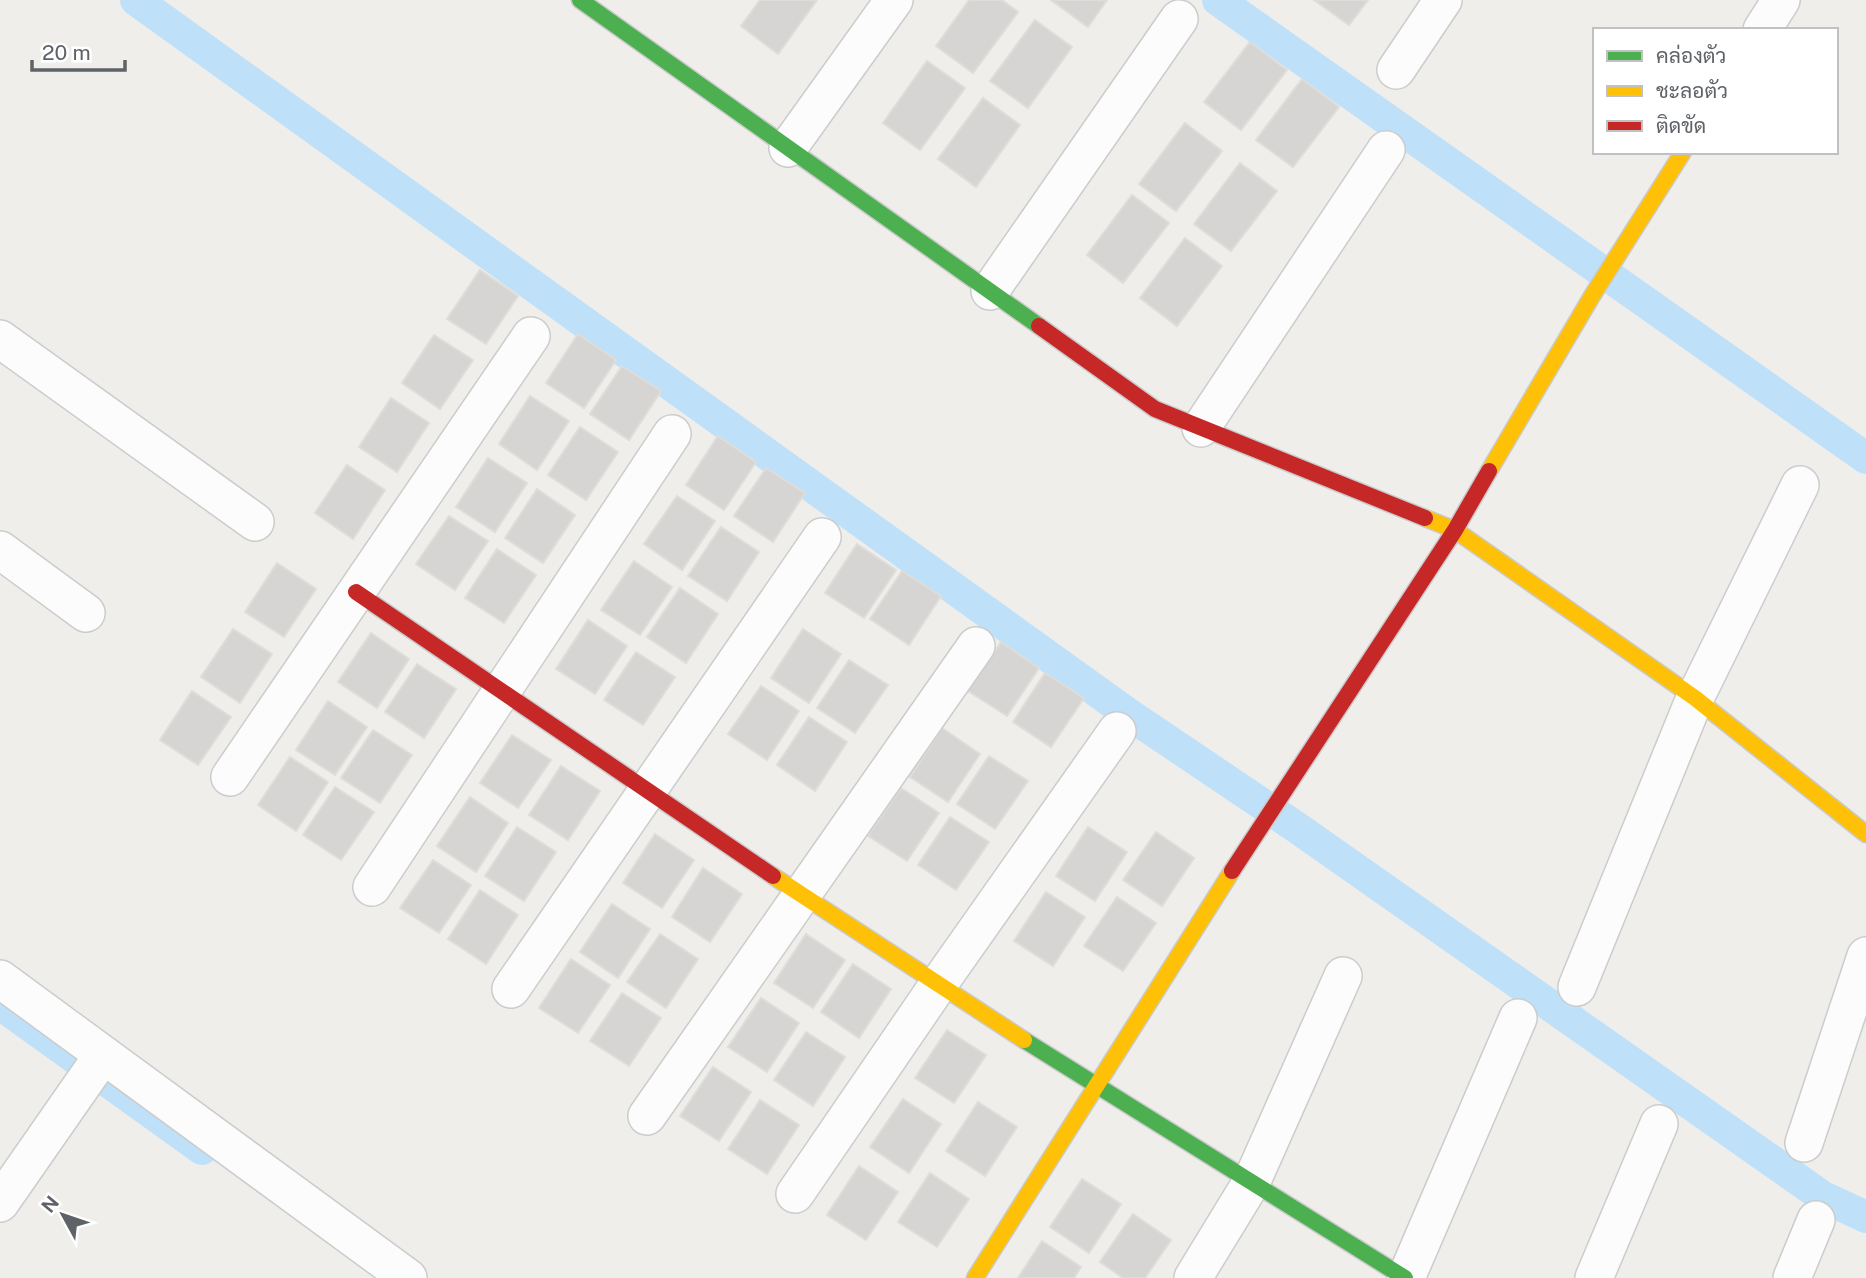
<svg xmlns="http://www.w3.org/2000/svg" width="1866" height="1278" font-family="'Public Sans',Sarabun,sans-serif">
	<rect width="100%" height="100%" fill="#efeeea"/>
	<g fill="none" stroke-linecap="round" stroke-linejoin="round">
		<g stroke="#bfe0f9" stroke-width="32">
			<polyline points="136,0 1127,713 1296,827 1823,1197 1866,1217"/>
			<polyline points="1218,0 1866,458"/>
			<polyline points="0,1004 202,1149"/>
		</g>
	</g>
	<g fill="#d6d5d3" stroke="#deddd9" stroke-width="2">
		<polygon points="760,0 817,0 778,54 741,26"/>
		<polygon points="969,0 1002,0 1018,12 973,73 936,46"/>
		<polygon points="1051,0 1107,0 1088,27"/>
		<polygon points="1314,0 1368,0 1349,25"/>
		<polygon points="1035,20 1072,47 1028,108 990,81"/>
		<polygon points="1250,42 1287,70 1241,130 1204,102"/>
		<polygon points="927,61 965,88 920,150 883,123"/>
		<polygon points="1302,79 1339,107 1293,167 1256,140"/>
		<polygon points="983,98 1020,125 976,187 938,159"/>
		<polygon points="1185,123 1222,151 1176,211 1139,184"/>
		<polygon points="1240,163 1277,191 1231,251 1194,224"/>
		<polygon points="1132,195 1169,223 1123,283 1087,255"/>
		<polygon points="1185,238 1222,266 1177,326 1140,298"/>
		<polygon points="480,270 518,296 486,344 447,319"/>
		<polygon points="578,334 616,360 584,408 546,383"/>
		<polygon points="434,335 473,360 440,409 402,383"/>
		<polygon points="622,366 661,391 629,440 590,414"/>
		<polygon points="530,396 569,421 537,470 499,444"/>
		<polygon points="391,398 429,423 397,472 359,447"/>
		<polygon points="580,427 618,452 586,500 548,475"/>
		<polygon points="718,436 756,462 724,510 686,485"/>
		<polygon points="488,458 527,483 495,532 456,507"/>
		<polygon points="347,465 385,490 353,539 315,513"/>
		<polygon points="766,468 805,493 773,542 734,516"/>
		<polygon points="537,489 575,515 543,563 505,538"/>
		<polygon points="677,496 715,521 682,570 644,544"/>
		<polygon points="449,516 488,541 455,590 416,564"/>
		<polygon points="721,527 759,552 727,601 688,576"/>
		<polygon points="857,544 896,570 864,618 825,593"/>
		<polygon points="497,549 536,575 504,623 465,598"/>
		<polygon points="634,561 672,587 640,635 601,610"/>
		<polygon points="277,563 316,589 284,637 245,612"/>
		<polygon points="902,571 941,596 909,645 870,619"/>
		<polygon points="680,588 718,614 686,663 647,637"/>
		<polygon points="588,620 627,646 595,694 556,669"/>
		<polygon points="233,629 272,654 240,703 201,677"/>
		<polygon points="803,629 841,654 809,703 771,678"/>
		<polygon points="371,633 409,659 377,708 338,682"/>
		<polygon points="1001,642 1039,668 1007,716 968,691"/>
		<polygon points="636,652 675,677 643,725 604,700"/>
		<polygon points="849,660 888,685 855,733 817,708"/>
		<polygon points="417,664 456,689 424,738 385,712"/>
		<polygon points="1045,673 1084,698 1051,747 1013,722"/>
		<polygon points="761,686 799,711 767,760 728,734"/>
		<polygon points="192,691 231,717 198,765 160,740"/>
		<polygon points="328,701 367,727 335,775 296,750"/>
		<polygon points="809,717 847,742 815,791 777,765"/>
		<polygon points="942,728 980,754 948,802 910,777"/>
		<polygon points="373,730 412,755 380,803 341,778"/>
		<polygon points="512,735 551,760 518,808 480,783"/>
		<polygon points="989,756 1028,781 995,829 957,804"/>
		<polygon points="290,757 328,782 296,831 258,805"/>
		<polygon points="561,766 600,791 568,840 529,815"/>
		<polygon points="335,787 374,812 341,860 303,835"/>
		<polygon points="901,788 939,813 907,861 868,836"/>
		<polygon points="470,797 508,823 476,872 437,846"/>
		<polygon points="950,817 989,842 956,890 918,865"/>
		<polygon points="517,827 556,852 524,901 485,876"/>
		<polygon points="1088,827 1127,852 1095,901 1056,876"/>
		<polygon points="1156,832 1194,858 1162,906 1123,880"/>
		<polygon points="655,834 694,860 662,908 623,883"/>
		<polygon points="433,860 471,885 439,933 400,908"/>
		<polygon points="703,868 742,894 710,942 672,917"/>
		<polygon points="480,890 518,915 486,964 448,939"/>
		<polygon points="1046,892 1085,917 1053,966 1014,941"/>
		<polygon points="1117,897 1156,923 1123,971 1084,946"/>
		<polygon points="612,904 650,929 618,978 580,952"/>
		<polygon points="660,934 698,959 666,1008 627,982"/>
		<polygon points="806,934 845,960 813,1008 774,983"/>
		<polygon points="571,959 610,985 578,1033 539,1008"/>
		<polygon points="853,964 891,989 859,1038 821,1012"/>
		<polygon points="622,993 661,1018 629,1066 590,1041"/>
		<polygon points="761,998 799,1023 767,1072 728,1047"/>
		<polygon points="947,1030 986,1055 954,1103 915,1078"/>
		<polygon points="806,1032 845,1057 813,1106 774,1080"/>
		<polygon points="713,1067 751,1092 719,1141 680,1116"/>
		<polygon points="903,1099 941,1124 909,1173 870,1147"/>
		<polygon points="760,1100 799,1125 767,1174 728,1149"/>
		<polygon points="978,1102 1017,1127 985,1176 946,1151"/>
		<polygon points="859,1166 898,1192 866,1240 827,1215"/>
		<polygon points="930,1173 969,1199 937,1247 898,1222"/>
		<polygon points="1082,1179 1121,1204 1089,1253 1050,1227"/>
		<polygon points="1133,1214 1171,1240 1145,1278 1123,1278 1100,1262"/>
		<polygon points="1042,1241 1081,1267 1074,1278 1018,1278"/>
	</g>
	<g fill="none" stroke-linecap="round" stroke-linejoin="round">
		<g stroke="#cbcccc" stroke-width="40">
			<g id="street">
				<polyline points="1762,30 1781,0"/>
				<polyline points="1396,70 1443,0"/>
				<polyline points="788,148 894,0"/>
				<polyline points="990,291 1179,19"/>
				<polyline points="0,339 255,522"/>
				<polyline points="1201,428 1386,150"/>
				<polyline points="0,550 86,613"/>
				<polyline points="230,777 531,336"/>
				<polyline points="372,887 672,434"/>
				<polyline points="0,979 408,1278"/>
				<polyline points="1577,987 1695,698 1800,485"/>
				<polyline points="511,989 822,537"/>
				<polyline points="647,1116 976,646"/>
				<polyline points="1804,1143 1866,956"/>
				<polyline points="795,1194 938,985 1117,731"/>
				<polyline points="0,1203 103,1055"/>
				<polyline points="1193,1278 1251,1183 1343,976"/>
				<polyline points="1406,1278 1518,1018"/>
				<polyline points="1594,1278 1659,1124"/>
				<polyline points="1792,1278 1816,1220"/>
			</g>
		</g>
		<g stroke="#cacacb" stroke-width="19">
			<g id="fast">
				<polyline points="580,0 1039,326"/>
				<polyline points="1024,1040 1405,1278"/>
			</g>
		</g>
		<g stroke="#cacacb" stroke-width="19">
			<g id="slow">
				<polyline points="1489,471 1592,296 1683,152"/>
				<polyline points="1425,518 1455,530 1695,698 1866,834"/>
				<polyline points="773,876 1024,1040"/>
				<polyline points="975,1278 1232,871"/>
			</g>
		</g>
		<g stroke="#cacacb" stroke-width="19">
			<g id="jam">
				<polyline points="1039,326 1155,409 1425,518"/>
				<polyline points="356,592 773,876"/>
				<polyline points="1232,871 1455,530 1489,471"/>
			</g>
		</g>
		<use href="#street" stroke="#fdfcfc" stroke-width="37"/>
		<use href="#fast" stroke="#4caf50" stroke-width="16"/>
		<use href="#slow" stroke="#ffc107" stroke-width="16"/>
		<use href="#jam" stroke="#c62828" stroke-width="16"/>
	</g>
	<rect x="1593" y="28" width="245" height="126" fill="#ffffff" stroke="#bfc1c3" stroke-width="2"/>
	<rect x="1607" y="51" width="35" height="10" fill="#4caf50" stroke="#bfc1c3" stroke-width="2"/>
	<text x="1656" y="63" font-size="21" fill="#5f6368">คล่องตัว</text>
	<rect x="1607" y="86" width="35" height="10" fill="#ffc107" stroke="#bfc1c3" stroke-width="2"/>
	<text x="1656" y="98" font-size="21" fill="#5f6368">ชะลอตัว</text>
	<rect x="1607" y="121" width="35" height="10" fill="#c62828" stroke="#bfc1c3" stroke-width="2"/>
	<text x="1656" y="133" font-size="21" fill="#5f6368">ติดขัด</text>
	<g transform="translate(63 1215) rotate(310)" stroke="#ffffff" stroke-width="5" paint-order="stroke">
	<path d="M0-5L12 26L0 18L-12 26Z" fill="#5f6368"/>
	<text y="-10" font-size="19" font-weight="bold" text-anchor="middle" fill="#5f6368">N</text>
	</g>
	<path d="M32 60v10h93v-10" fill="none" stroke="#5f6368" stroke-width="3.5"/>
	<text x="42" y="60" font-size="21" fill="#5f6368" stroke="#ffffff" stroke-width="5" paint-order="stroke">20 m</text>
</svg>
